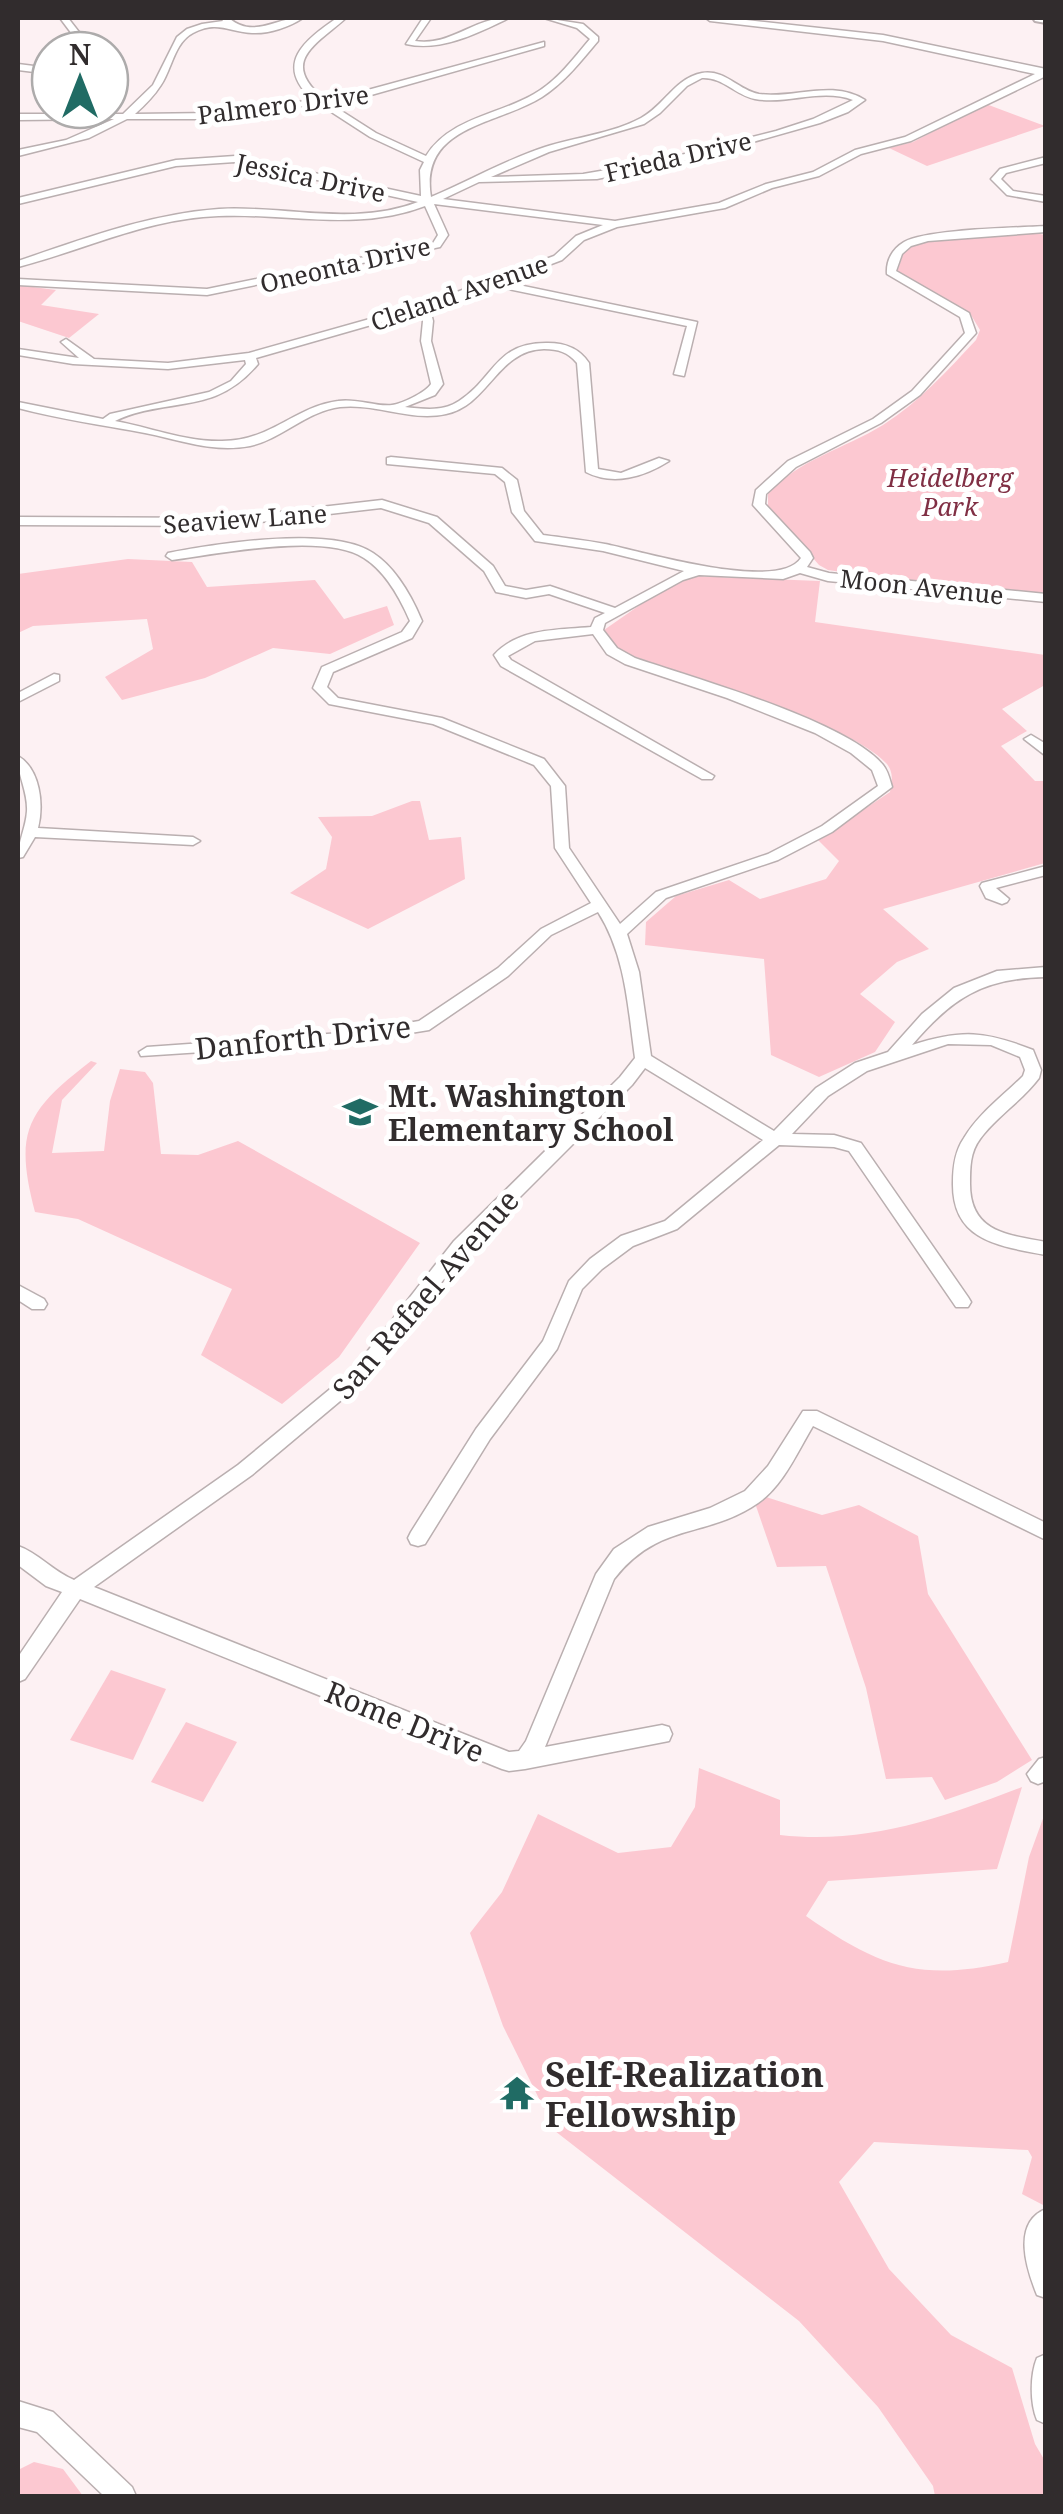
<svg xmlns="http://www.w3.org/2000/svg" width="1063" height="2514" font-family="'Noto Serif',serif">
	<rect width="100%" height="100%" fill="#fdf1f3"/>
	<g fill="#fcc8d1">
		<polygon points="986,104 1045,126 927,166 889,148 913,142"/>
		<path d="M1035,233L1045,235V594L869,576L828,570L819,565L768,506V494C799,459 844,449 883,425C919,402 947,371 976,340L980,330L971,315L897,272L905,249L932,239Z"/>
		<polygon points="18,285 56,290 41,305 99,314 69,338 18,321"/>
		<polygon points="128,559 192,562 207,587 315,580 344,619 387,606 394,625 330,654 273,648 205,678 122,700 105,677 153,649 147,619 33,626 18,633 18,574"/>
		<path d="M695,576L820,581L815,622L1045,655V685L1002,709L1027,731L1001,746L1035,781H1045V863L883,909L929,949L897,962L860,994L895,1022L875,1052L819,1077L771,1055L764,959L645,945L646,922L676,896L729,880L760,899L826,879L839,861L818,840L890,792C892,781 894,772 886,763C848,722 678,673 619,651L604,630L660,591Z"/>
		<polygon points="412,801 420,801 429,840 461,837 465,879 368,929 290,893 326,869 332,837 318,817 372,816"/>
		<path d="M91,1061L97,1063L62,1100L52,1153L104,1151L110,1101L120,1069L145,1072L153,1083L161,1154L198,1155L238,1141L420,1243L339,1357L282,1404L201,1355L232,1289L78,1219L35,1212C14,1132 26,1111 91,1061Z"/>
		<polygon points="766,1497 822,1515 859,1505 918,1536 928,1594 1032,1760 997,1782 945,1800 932,1777 886,1779 866,1688 826,1566 777,1567 756,1506"/>
		<polygon points="111,1670 166,1689 133,1760 70,1740"/>
		<polygon points="186,1722 237,1742 203,1802 151,1782"/>
		<path d="M699,1768L780,1800V1835C866,1845 942,1818 1022,1787L997,1869L828,1881L806,1916C879,1967 920,1982 1008,1962L1029,1857L1045,1813V2206L1022,2194L1032,2157L1028,2150L874,2142L839,2182L889,2269L951,2335L1012,2368L1035,2444L1045,2461V2496H935L933,2486L878,2407L799,2321L555,2131L503,2026L470,1933L502,1892L538,1814L618,1853L671,1847L695,1807Z"/>
		<polygon points="34,2462 63,2469 83,2496 18,2496 18,2470"/>
	</g>
	<g fill="none" stroke-linecap="round" stroke-linejoin="round">
		<g stroke="#baafb0" stroke-width="3">
			<g id="street">
				<polygon points="60,18 68,18 93,50 84,50"/>
				<path d="M221,18H229C254,40 277,16 303,18C289,27 269,34 252,33C229,32 217,20 193,33C174,43 172,69 161,85C154,96 145,105 135,114L213,113L313,100C273,64 305,40 337,18H346C317,44 279,61 323,98L353,94L544,42V46L357,99L329,103L376,133L426,156C450,118 498,115 534,94C557,81 573,59 590,39L577,28L544,18L583,24L598,37V41C581,61 565,82 542,97C498,125 419,125 431,197C469,181 505,160 545,147C576,137 611,134 641,118C664,106 675,78 702,73C725,69 738,90 759,94C794,99 832,79 865,100L848,112L820,123L693,159L597,179L479,182L443,199L615,221L719,203L766,184L813,172L855,150L905,137L1035,74L883,41L710,21L706,18H728L883,35L1046,69V76L911,141L861,154L819,176L772,188L725,208L617,227L584,240L562,260L504,282L697,322L684,376L674,374L687,326L493,286L430,309L433,321L431,341L443,384L435,395L405,407C423,409 443,412 459,401C495,378 495,342 548,343C565,343 579,348 589,363L598,469L621,473L659,458L669,461C644,477 613,486 586,472L577,363C568,352 558,349 544,349C497,350 489,405 446,414C411,422 376,403 340,407C307,411 282,439 250,446C212,453 181,440 145,433C102,425 60,419 18,408V402L103,419L110,414L209,392L231,381L246,364L245,360L168,369L73,364L18,355V349L79,358L61,342L66,339L94,359L168,363L249,353L430,302L554,256L576,236L603,225L434,204L448,235L440,247L207,295L18,285V279L207,289L433,243L438,235L425,206C352,234 278,210 203,217C138,223 80,251 18,267V261C83,239 149,214 219,209C286,205 353,227 418,202L235,162L176,166L18,204V198L176,160L235,156L421,196L420,170L424,162L370,137L319,104L213,119H127L89,138L18,156V150L66,140L114,119L18,120V114H123L153,85L177,37L187,29L202,24L223,21ZM702,78C723,77 735,95 755,99C787,105 821,88 853,100L813,119L776,131L653,162L583,174L491,177L549,152L644,124L660,113L687,86ZM420,311L423,321L421,341L431,384C425,393 401,404 392,405C378,407 356,398 338,401C294,407 271,441 222,441C186,442 149,427 115,421C168,396 214,417 258,364L256,358Z"/>
				<path d="M423,18H431L415,41C450,47 476,16 509,18C478,33 441,52 406,44Z"/>
				<polygon points="18,64 50,68 50,74 18,70"/>
				<polygon points="1046,157 1046,163 1006,173 1001,179 1013,191 1046,196 1046,202 1007,195 991,179 1000,169"/>
				<path d="M1046,226V232L928,241L911,246L902,254L896,271L969,313L976,333L920,395L881,423L796,467L766,494L765,504L810,552L813,558L807,567L829,573L1046,594V602L828,581L800,573L783,579L699,575L683,580L605,623L603,630L617,648L635,658C693,678 847,721 883,765C888,771 890,780 892,787L832,832L778,860L666,898L627,934L639,972L651,1056L774,1131L816,1088L855,1063L888,1052L922,1014L954,988L997,971L1046,967V977C983,978 952,998 912,1045C962,1029 985,1031 1033,1050L1041,1070L1039,1078C1022,1101 997,1116 980,1139C970,1152 970,1168 970,1184C970,1232 1007,1235 1046,1242V1255C999,1246 952,1241 953,1183C953,1166 955,1151 964,1138C979,1113 1003,1096 1023,1076L1025,1070L1020,1057L991,1045L948,1044L867,1071L828,1096L792,1134L834,1135L861,1143L968,1297L971,1302L968,1307H956L849,1151L834,1147L779,1145L677,1229L633,1246L602,1269L582,1289L557,1349L490,1439L425,1544L418,1546L411,1544L408,1538L411,1532L476,1429L543,1341L569,1281L590,1259L621,1236L665,1221L763,1140L645,1068L632,1085L466,1251L364,1381L252,1475L94,1587L509,1752L519,1751L526,1741L596,1574L614,1549L648,1527L710,1508L745,1491L768,1466L803,1411H817L1046,1523V1540L813,1426C798,1451 783,1486 758,1503C706,1539 659,1521 614,1579L545,1747L662,1725L669,1727L672,1734L669,1741L525,1769L509,1771L502,1769L80,1599L25,1679L18,1682V1657L62,1592L46,1586L18,1565V1546C38,1553 53,1571 74,1580L238,1465L352,1371L454,1241L620,1077L635,1058C628,1008 626,956 598,912L551,935L508,976L429,1030L355,1042L141,1056L139,1052L147,1047L355,1032L419,1021L498,968L541,929L591,903L555,848L551,786L534,765L433,724L329,704L313,688L322,667L402,632L410,621C400,598 386,572 364,558C324,532 219,554 172,560L166,556L168,553C216,544 331,525 373,553C396,568 412,597 422,621L412,638L333,672L327,687L338,698L442,718L544,759L565,786L569,848L620,924L656,892L768,854L822,826L878,786L872,770L851,753L815,733L727,698L625,664L607,654L593,634L535,641L508,656L511,660L714,776L712,779H702L501,666L494,655C518,628 558,630 591,627L595,618L605,613L549,594L526,598L496,592L484,571L429,523L381,508L225,526L18,525V517L225,518L382,500L437,517L493,566L505,586L526,590L550,586L615,608L684,571L603,551L535,541L512,512L505,482L495,474L387,464V458L391,457L502,468L517,480L524,511L543,535C564,538 585,540 605,544C641,551 778,593 801,558L753,505L756,490L788,461L873,419L912,391L965,333L960,317L887,274C886,261 892,249 904,242C928,229 1014,228 1046,226Z"/>
				<polygon points="54,674 59,675 59,681 18,702 18,693"/>
				<polygon points="1031,735 1046,744 1046,756 1024,739"/>
				<path d="M18,756C40,769 44,804 38,828L193,837L200,841L193,845L35,837L23,857L18,858C18,841 26,828 27,811C28,791 17,775 18,756Z"/>
				<polygon points="1046,866 1046,875 996,888 1009,899 1007,902 1002,904 986,898 980,886 982,883"/>
				<polygon points="18,1285 44,1299 47,1304 44,1309 32,1309 18,1300"/>
				<polygon points="1046,1757 1046,1781 1038,1784 1031,1781 1027,1774 1039,1759"/>
				<path d="M1046,2209V2298L1037,2295C1027,2270 1011,2223 1046,2209Z"/>
				<path d="M1046,2354V2424L1037,2420C1030,2403 1030,2375 1037,2358Z"/>
				<polygon points="18,2401 53,2412 132,2487 136,2496 104,2496 37,2432 18,2427"/>
			</g>
		</g>
		<g stroke="#baafb0" stroke-width="4">
			<polygon id="secondary" points="1033,18 1046,18 1046,23 1035,21"/>
		</g>
		<use href="#street" fill="#fff" fill-rule="evenodd"/>
		<use href="#secondary" fill="#fff" fill-rule="evenodd"/>
	</g>
	<defs>
		<g id="school-bare" transform="scale(2.7)"><path d="M0-5L7-2L0 1L-7-2ZM-4 1L0 2.5L4 1V4Q0 6-4 4Z" fill="#206b64" stroke="#fff" stroke-width="2.5" paint-order="stroke"/></g>
		<g id="temple-bare" transform="scale(2.7)"><path d="M0-6L5-2H3V0L6.5 2.5H4V6H1.5V3h-3V6H-4V2.5H-6.5L-3 0V-2H-5Z" fill="#206b64" stroke="#fff" stroke-width="2.5" paint-order="stroke"/></g>
	</defs>
	<g fill-rule="evenodd">
		<use href="#school-bare" x="360" y="1112"/>
		<use href="#temple-bare" x="517" y="2093"/>
	</g>
	<g text-anchor="middle" dominant-baseline="central" stroke-width="10" stroke-linejoin="round" paint-order="stroke">
		<g font-size="25" fill="#312c2d" stroke="#fff">
			<text transform="translate(283 104) rotate(-7)">Palmero Drive</text>
			<text transform="translate(678 156) rotate(-13)">Frieda Drive</text>
			<text transform="translate(311 177) rotate(12)">Jessica Drive</text>
			<text transform="translate(345 264) rotate(-13)">Oneonta Drive</text>
			<text transform="translate(459 292) rotate(-19)">Cleland Avenue</text>
			<text transform="translate(245 518) rotate(-4)">Seaview Lane</text>
			<text transform="translate(922 586) rotate(6)">Moon Avenue</text>
		</g>
		<g font-size="25" font-style="italic" fill="#802f44" stroke="#fff">
			<text x="950" y="477">Heidelberg<tspan x="950" dy="29">Park</tspan></text>
		</g>
		<g font-size="30" fill="#312c2d" stroke="#fff">
			<text transform="translate(303 1037) rotate(-6)">Danforth Drive</text>
			<text transform="translate(425 1294) rotate(-49)">San Rafael Avenue</text>
			<text transform="translate(405 1721) rotate(22)">Rome Drive</text>
		</g>
		<g font-size="30" font-weight="bold" fill="#312c2d" stroke="#fff" text-anchor="start">
			<text x="388" y="1095">Mt. Washington<tspan x="388" dy="34">Elementary School</tspan></text>
		</g>
		<g font-size="35" font-weight="bold" fill="#312c2d" stroke="#fff" text-anchor="start">
			<text x="545" y="2073">Self-Realization<tspan x="545" dy="40">Fellowship</tspan></text>
		</g>
	</g>
	<rect width="1063" height="2514" fill="none" stroke="#312c2d" stroke-width="40"/>
	<g transform="translate(80 80)"><circle r="48" fill="#ffffff" stroke="#adabab" stroke-width="2.5"/>
	<path d="M0-8L18 38L0 25L-18 38Z" fill="#206b64"/>
	<text y="-15" font-size="28" font-weight="bold" text-anchor="middle" fill="#312c2d">N</text>
	</g>
</svg>
